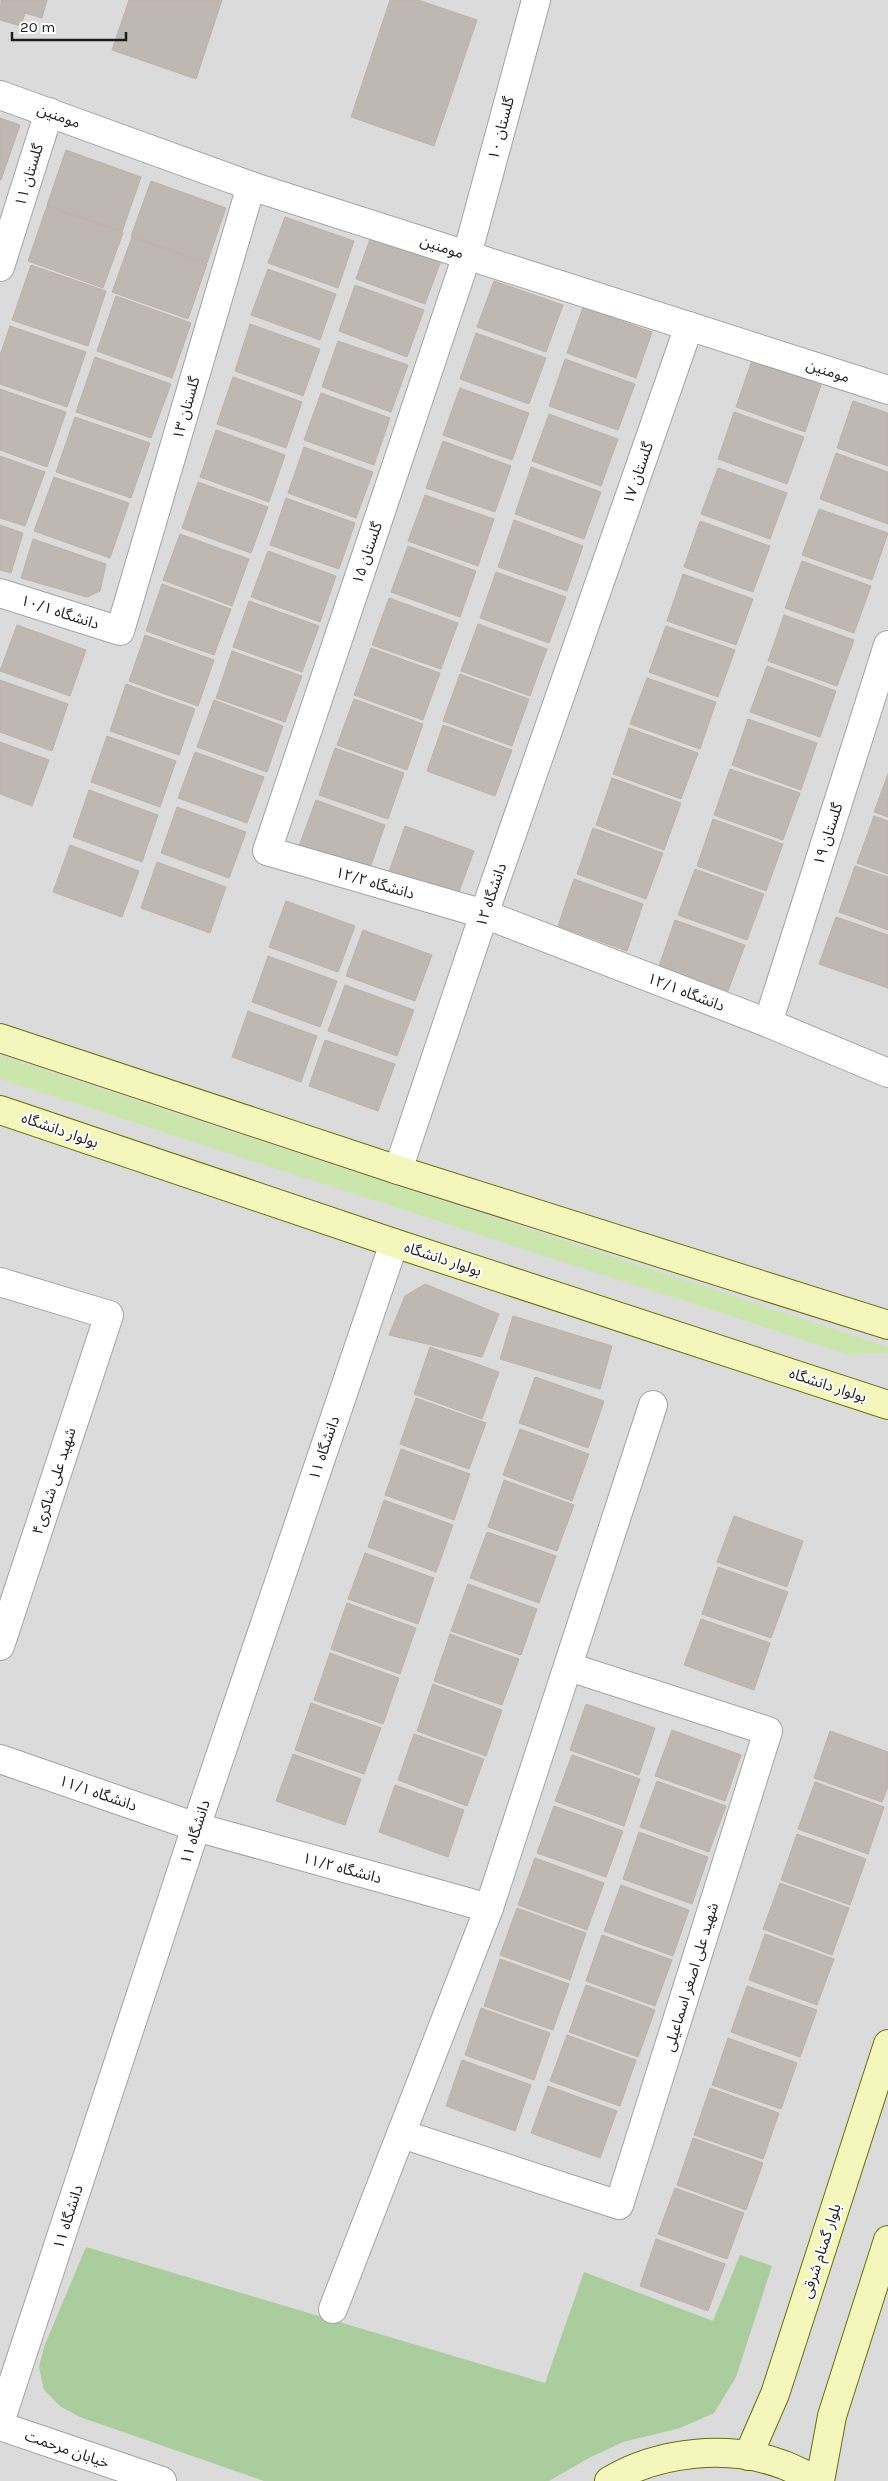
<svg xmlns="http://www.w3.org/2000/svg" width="888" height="2481" font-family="Karla,'Noto Sans Arabic',sans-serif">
	<rect width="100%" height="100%" fill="#efebe5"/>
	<rect fill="#dcdbdb" x="0" y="0" width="888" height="2481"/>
	<polygon fill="#cbe6ad" points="0,1056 888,1347 888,1353 850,1355 0,1079"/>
	<polygon fill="#abcc9c" points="86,2247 545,2383 584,2272 713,2321 740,2255 772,2266 736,2377 714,2413 680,2428 623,2442 589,2458 549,2481 264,2481 80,2417 61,2407 44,2390 39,2367 44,2347"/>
	<g fill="#bfb7b1" stroke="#bfb1a8">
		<polygon points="1,0 47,0 42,18 25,13 21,26 0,20"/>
		<polygon points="129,0 222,0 196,79 112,50"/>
		<polygon points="390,0 418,0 477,20 434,146 351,117"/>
		<polygon points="0,118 20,125 1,180 0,180"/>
		<polygon points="66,150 141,177 122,232 47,205"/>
		<polygon points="151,181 226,208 207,263 131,236"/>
		<polygon points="47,206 123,233 103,288 28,261"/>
		<polygon points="285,217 354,241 338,288 268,263"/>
		<polygon points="372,233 442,258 425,304 356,279"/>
		<polygon points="132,237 207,264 188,319 112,292"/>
		<polygon points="31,265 106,291 88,346 12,320"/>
		<polygon points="268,269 336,294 320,340 251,315"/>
		<polygon points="494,281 563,305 546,352 477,327"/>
		<polygon points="355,285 424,310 407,357 339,331"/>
		<polygon points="116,296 191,323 172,378 97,351"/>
		<polygon points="583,307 652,332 636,378 567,353"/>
		<polygon points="250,324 320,349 303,396 235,371"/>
		<polygon points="10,326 86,352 67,407 0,384 0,355"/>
		<polygon points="476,333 546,358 529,404 460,379"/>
		<polygon points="338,341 408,365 391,412 322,387"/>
		<polygon points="95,357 171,384 151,438 76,412"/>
		<polygon points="565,359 635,384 618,430 549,406"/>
		<polygon points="752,360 821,385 805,432 736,407"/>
		<polygon points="233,377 302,402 286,448 217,424"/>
		<polygon points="460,388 529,413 512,460 443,435"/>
		<polygon points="0,389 66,412 47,467 0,450"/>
		<polygon points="321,393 390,418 374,465 304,440"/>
		<polygon points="853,401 888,413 888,466 837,448"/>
		<polygon points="734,412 804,437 787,484 718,459"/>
		<polygon points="549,414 618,439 601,486 532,461"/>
		<polygon points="75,417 150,443 131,498 56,472"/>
		<polygon points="216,430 285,455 269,502 200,477"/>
		<polygon points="443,441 511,466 495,512 426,488"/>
		<polygon points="304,447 373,472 356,518 288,493"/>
		<polygon points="836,453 888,472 888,524 820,499"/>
		<polygon points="0,456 45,472 25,526 0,518"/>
		<polygon points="531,467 601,492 584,539 515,514"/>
		<polygon points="718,468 787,493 770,539 701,514"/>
		<polygon points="54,477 129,503 110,558 34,531"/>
		<polygon points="198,482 268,507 251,553 182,528"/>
		<polygon points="425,495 494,519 478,566 408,541"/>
		<polygon points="286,498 355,523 339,569 270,545"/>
		<polygon points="819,509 888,533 872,580 802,555"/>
		<polygon points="514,520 583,546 567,591 498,567"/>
		<polygon points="700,521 770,546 753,592 684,567"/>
		<polygon points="0,525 23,533 11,573 0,570"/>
		<polygon points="180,534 249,559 232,606 163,580"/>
		<polygon points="33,539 106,564 100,591 87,597 21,578"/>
		<polygon points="408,546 476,571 460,617 391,592"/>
		<polygon points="268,551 336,576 320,622 251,597"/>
		<polygon points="802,561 871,586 854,633 785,608"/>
		<polygon points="496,572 566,597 549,643 480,618"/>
		<polygon points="683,574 753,599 736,645 667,621"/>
		<polygon points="162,584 231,609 214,655 146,631"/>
		<polygon points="389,598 458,623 441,669 372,645"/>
		<polygon points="249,601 319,626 302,672 233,647"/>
		<polygon points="784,615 854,640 837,686 768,661"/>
		<polygon points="478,624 547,649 530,696 461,671"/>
		<polygon points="17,625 86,650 70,696 0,671"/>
		<polygon points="666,626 735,650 718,697 649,672"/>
		<polygon points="145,635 214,660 198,706 129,681"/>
		<polygon points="371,648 440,673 423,720 354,695"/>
		<polygon points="232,651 302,676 285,722 216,698"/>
		<polygon points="767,666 836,691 820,737 750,712"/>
		<polygon points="460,674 529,699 512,746 443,721"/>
		<polygon points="647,678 716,702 700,749 630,724"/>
		<polygon points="0,680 68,704 52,751 0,732"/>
		<polygon points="126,684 195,709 179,755 110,731"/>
		<polygon points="354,699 423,724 407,770 337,745"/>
		<polygon points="214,700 283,726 267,772 197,747"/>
		<polygon points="748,719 817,743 801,790 732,765"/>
		<polygon points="443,725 512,750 495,796 427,771"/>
		<polygon points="629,728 698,753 681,799 613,774"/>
		<polygon points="107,736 176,761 160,807 91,782"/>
		<polygon points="0,742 49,760 32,806 0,794"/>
		<polygon points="335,748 404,773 388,819 319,795"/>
		<polygon points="195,752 264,777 247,823 178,798"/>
		<polygon points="730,769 800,793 783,840 714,815"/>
		<polygon points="888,774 888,817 874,812"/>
		<polygon points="612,778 681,803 664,850 596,825"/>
		<polygon points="89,790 158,815 142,862 73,837"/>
		<polygon points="316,800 385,825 369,871 299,846"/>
		<polygon points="177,807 246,832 229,878 161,853"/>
		<polygon points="874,816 888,821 888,874 857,863"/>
		<polygon points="713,819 783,844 766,891 697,866"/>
		<polygon points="405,826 474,851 457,897 389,872"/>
		<polygon points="593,828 663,853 646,899 577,874"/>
		<polygon points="70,845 139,871 122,917 53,892"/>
		<polygon points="157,862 226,887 210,933 141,908"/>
		<polygon points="855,866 888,877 888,930 839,912"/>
		<polygon points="695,869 764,894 747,940 678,915"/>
		<polygon points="574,879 643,904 627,951 558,926"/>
		<polygon points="286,901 355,926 338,972 269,947"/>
		<polygon points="836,917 888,935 888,988 819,964"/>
		<polygon points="675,920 745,945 728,991 659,966"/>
		<polygon points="363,930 432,955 415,1001 346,976"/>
		<polygon points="268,956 337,981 320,1027 252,1002"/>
		<polygon points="345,985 414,1010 397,1056 328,1031"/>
		<polygon points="248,1011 317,1036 301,1082 232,1057"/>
		<polygon points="325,1040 395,1064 378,1111 309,1086"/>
		<polygon points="425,1284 499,1314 482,1357 389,1335 405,1296"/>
		<polygon points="513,1316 612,1346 600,1389 500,1359"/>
		<polygon points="430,1347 499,1372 482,1419 414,1394"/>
		<polygon points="535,1377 604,1401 588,1448 519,1423"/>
		<polygon points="416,1398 486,1423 469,1469 400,1444"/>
		<polygon points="520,1429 589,1454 572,1501 503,1475"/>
		<polygon points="401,1449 470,1474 454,1520 385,1495"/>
		<polygon points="504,1480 574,1505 557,1551 488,1527"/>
		<polygon points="384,1500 453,1525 436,1572 368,1547"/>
		<polygon points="734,1516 803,1541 787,1587 717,1562"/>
		<polygon points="487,1532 556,1556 539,1603 470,1578"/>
		<polygon points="365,1553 434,1578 418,1624 348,1599"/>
		<polygon points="718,1567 788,1592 771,1638 702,1614"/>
		<polygon points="468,1584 537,1609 521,1655 451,1631"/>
		<polygon points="347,1603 416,1628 400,1674 331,1649"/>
		<polygon points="701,1619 770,1643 754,1690 684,1665"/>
		<polygon points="450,1634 519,1659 502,1705 434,1681"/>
		<polygon points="330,1653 399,1678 383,1724 314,1700"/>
		<polygon points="433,1684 502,1710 486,1756 417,1731"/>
		<polygon points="311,1703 381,1728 364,1774 295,1750"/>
		<polygon points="586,1704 655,1728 639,1775 570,1750"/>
		<polygon points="672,1730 741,1755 725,1801 655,1776"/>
		<polygon points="830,1731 888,1752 888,1787 882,1802 814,1778"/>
		<polygon points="414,1734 484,1759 467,1806 398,1780"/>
		<polygon points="293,1754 361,1779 345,1825 276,1801"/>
		<polygon points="572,1755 640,1779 624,1826 555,1801"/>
		<polygon points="657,1781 726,1806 709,1852 640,1827"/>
		<polygon points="815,1782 884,1807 868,1854 798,1829"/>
		<polygon points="395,1785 464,1810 448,1857 379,1832"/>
		<polygon points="554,1806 623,1831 606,1877 537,1853"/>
		<polygon points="639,1832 708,1857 692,1904 623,1879"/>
		<polygon points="797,1834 866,1859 850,1905 781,1880"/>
		<polygon points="535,1858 604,1883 587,1930 518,1905"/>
		<polygon points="780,1883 849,1908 832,1955 763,1929"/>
		<polygon points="621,1885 689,1910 673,1956 604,1931"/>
		<polygon points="517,1908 586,1933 570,1980 500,1955"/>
		<polygon points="765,1934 834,1959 817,2005 749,1980"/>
		<polygon points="602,1935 672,1960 655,2006 586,1981"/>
		<polygon points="500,1959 569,1984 553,2030 484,2006"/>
		<polygon points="586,1985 655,2010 638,2057 569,2032"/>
		<polygon points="747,1986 817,2010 800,2057 731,2032"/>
		<polygon points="481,2008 550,2033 534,2080 465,2055"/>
		<polygon points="567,2035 636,2060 620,2106 550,2081"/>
		<polygon points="728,2038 797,2063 781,2109 712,2085"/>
		<polygon points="462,2060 531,2085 515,2131 446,2106"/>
		<polygon points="548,2086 617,2111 600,2158 531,2133"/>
		<polygon points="710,2088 779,2113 763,2159 694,2135"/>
		<polygon points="693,2138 763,2163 746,2210 677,2185"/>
		<polygon points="675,2188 744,2213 727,2259 658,2234"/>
		<polygon points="656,2239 725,2264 708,2311 640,2286"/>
	</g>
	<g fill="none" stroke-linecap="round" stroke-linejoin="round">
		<g stroke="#a2a2a2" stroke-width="30">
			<g id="minor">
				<polyline points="536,0 467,255 267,851 484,914 768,1023 888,1073"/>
				<polyline points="0,95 251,186 888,390"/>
				<polyline points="0,267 49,112"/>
				<polyline points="0,593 120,631 251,186"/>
				<polyline points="768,1023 888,645"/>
				<polyline points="398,1170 484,914 689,326"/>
				<polyline points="0,1282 109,1315 0,1646"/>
				<polyline points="0,1759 196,1827 489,1908"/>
				<polyline points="402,2134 619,2205 768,1731 569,1667"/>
				<polyline points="333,2309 489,1908 653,1405"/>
				<polyline points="0,2422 196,1827 394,1243"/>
			</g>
		</g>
		<g stroke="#a2a2a2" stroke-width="30">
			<polyline id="tertiary" points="0,2426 162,2481"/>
		</g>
		<g stroke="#68700b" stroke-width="30">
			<g id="secondary">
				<polyline points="0,1038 398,1170 888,1325"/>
				<polyline points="0,1110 394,1243 888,1405"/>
				<polyline points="748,2456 775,2394 888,2044"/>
				<path d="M609,2481C659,2451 729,2444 784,2465C796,2470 808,2476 820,2481"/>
				<polyline points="820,2481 832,2416 888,2240"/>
			</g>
		</g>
		<use href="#minor" stroke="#fff" stroke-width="28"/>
		<use href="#tertiary" stroke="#fff" stroke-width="28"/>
		<use href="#secondary" stroke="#f5f6bb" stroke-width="28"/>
	</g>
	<g text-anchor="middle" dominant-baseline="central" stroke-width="4" stroke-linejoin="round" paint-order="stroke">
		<g font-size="15" fill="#1e1e1e" stroke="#fff">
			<text transform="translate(59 116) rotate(20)">مومنین</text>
			<text transform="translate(501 128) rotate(-75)">گلستان ۱۰</text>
			<text transform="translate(29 175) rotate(-73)">گلستان ۱۱</text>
			<text transform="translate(442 247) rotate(18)">مومنین</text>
			<text transform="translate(828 371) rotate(18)">مومنین</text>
			<text transform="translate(186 408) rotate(-74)">گلستان ۱۳</text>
			<text transform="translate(638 473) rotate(-71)">گلستان ۱۷</text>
			<text transform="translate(367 553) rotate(-71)">گلستان ۱۵</text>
			<text transform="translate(60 612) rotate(18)">دانشگاه ۱۰/۱</text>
			<text transform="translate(828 834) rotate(-72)">گلستان ۱۹</text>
			<text transform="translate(375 883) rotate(16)">دانشگاه ۱۲/۲</text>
			<text transform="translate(491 895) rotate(-71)">دانشگاه ۱۲</text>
			<text transform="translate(686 992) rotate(21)">دانشگاه ۱۲/۱</text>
			<text transform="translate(60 1130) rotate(19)">بولوار دانشگاه</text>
			<text transform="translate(443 1259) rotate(18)">بولوار دانشگاه</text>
			<text transform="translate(828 1385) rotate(18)">بولوار دانشگاه</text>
			<text transform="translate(324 1448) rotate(-71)">دانشگاه ۱۱</text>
			<text transform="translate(54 1481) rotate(-72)">شهید علی شاکری۴</text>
			<text transform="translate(98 1793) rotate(19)">دانشگاه ۱۱/۱</text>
			<text transform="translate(195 1832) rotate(-72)">دانشگاه ۱۱</text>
			<text transform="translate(342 1868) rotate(15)">دانشگاه ۱۱/۲</text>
			<text transform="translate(691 1977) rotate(-73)">شهید علی اصغر اسماعیلی</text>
			<text transform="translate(68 2217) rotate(-72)">دانشگاه ۱۱</text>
			<text transform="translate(821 2251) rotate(-72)">بلوار گمنام شرقی</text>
			<text transform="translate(67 2449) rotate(19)">خیابان مرحمت</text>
		</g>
	</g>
	<path d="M12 32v8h114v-8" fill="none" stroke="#1e1e1e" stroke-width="2.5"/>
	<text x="20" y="32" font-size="15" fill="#1e1e1e" stroke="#ffffff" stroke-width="4" paint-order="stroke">20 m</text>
</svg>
